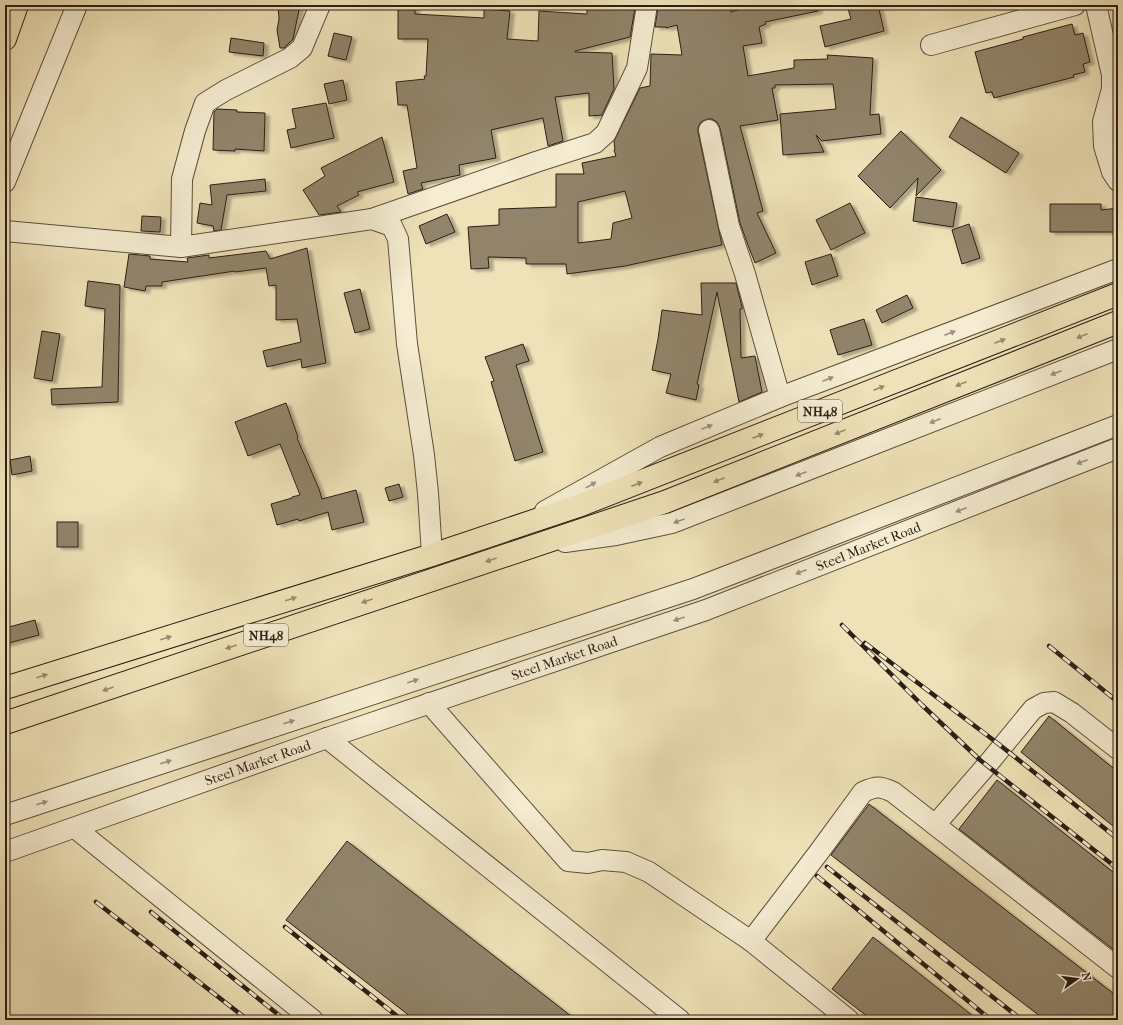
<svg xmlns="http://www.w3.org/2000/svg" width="1123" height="1025" font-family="'IM FELL French Canon',serif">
	<defs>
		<filter id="shadow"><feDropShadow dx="4.5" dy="2.5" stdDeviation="1" flood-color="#0004"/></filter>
	</defs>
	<rect width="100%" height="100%" fill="#efe2b8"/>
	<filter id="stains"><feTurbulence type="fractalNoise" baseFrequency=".005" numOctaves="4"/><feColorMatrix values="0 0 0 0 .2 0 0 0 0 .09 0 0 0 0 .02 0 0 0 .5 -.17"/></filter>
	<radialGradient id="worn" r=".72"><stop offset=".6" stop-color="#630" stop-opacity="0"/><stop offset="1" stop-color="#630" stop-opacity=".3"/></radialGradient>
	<g fill="#91846a" stroke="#2c1f16" fill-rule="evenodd" filter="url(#shadow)">
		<polygon points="278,5 300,5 293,39 284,48 280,48 277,30 279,19"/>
		<polygon points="398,5 415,5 415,14 484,18 484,9 510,11 507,39 538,41 539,11 587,14 587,5 625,5 625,8 635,8 630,37 575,51 575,52 612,53 614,89 602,115 589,116 589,93 555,97 563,141 548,146 543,118 491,130 496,158 459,165 460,175 421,183 423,189 408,194 403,171 417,168 407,105 398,105 396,82 425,79 424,76 426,76 428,39 398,39"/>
		<path d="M661,5H730L731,12L753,5H818V11L765,22L766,24L759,27L762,43L743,46L748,76L794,68V60L828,59L827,55L873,58L870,115L879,114L881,134L822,141L816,135L824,152L783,155L780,114L836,109L833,84L775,85V88H772L778,120L740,126L763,211L757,213L776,253L755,263L749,248L740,223L720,128L717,122L712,119H707L701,122L698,127V132L722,245L625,266L567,274L566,264H526V258L488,257L489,268L471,269L468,227L499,225V209L556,207V174H584L582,163L616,156L614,150H615L614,141L640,88L650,86L651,54L682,55L677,25L666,28V27H655L658,7H661ZM625,191L632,218L613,223L611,239L578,243V202Z"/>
		<polygon points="847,5 878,5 884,31 825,47 820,26 851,19"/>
		<polygon points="1072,24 1075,35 1083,33 1090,62 1083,64 1085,72 1073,75 1074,77 994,98 992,92 986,93 975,52 1023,39 1023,37"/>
		<polygon points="334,33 352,37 346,60 328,56"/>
		<polygon points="231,38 264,43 263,56 229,52"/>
		<polygon points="343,80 347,100 329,104 324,84"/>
		<polygon points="326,103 334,138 291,148 287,130 296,128 292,109"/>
		<polygon points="217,109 237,110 237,112 265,113 264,151 235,149 235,151 213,150 214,112"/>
		<polygon points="961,117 1019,153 1006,173 949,137"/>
		<polygon points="901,131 941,170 916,196 918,178 890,208 858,176"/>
		<polygon points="382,137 394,182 357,192 359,195 337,206 341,212 319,215 303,190 325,176 321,168"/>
		<polygon points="265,179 266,191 227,195 221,230 214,231 213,226 197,223 200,203 212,205 210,185"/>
		<polygon points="916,197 957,203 953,227 913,221"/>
		<polygon points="850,203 865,233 831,250 816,220"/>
		<polygon points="1050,204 1101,204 1101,210 1118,208 1118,232 1050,232"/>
		<polygon points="447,214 455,232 426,244 419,226"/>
		<polygon points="142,216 161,217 160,232 141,231"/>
		<polygon points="969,224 980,258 962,264 952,230"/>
		<polygon points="307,248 326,363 302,368 301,359 267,367 263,351 301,342 297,319 276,320 276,285 269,286 266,268 235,272 235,271 162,282 162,286 146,286 145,291 124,287 129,254 150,256 150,259 188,262 187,258 209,255 209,258 266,251 270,259"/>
		<polygon points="831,254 838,276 812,285 805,262"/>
		<polygon points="88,281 120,285 118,402 52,405 51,389 102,387 105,309 85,306"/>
		<polygon points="701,283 736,283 742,307 742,309 740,309 741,358 755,356 762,392 739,402 717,292 697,384 699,385 696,400 666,393 671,374 652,370 658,339 662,310 702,315"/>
		<polygon points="360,289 370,329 355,333 344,293"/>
		<polygon points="907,295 913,308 882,323 876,310"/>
		<polygon points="864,319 872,345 838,355 830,330"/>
		<polygon points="42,331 60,334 52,381 34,378"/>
		<polygon points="523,344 529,361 516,365 543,452 515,461 491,382 494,381 485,357"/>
		<polygon points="286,403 298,437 297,438 319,489 322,499 356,490 364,522 332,530 328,512 299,521 298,519 277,525 271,504 292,498 292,497 300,495 280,444 248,456 235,422"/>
		<polygon points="30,456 32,471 12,475 10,460"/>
		<polygon points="399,484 403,497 389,501 385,488"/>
		<rect x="57" y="522" width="21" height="25"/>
		<polygon points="35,620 39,635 5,644 5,628"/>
		<polygon points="1049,716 1118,772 1118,830 1021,752"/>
		<polygon points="997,780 1118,876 1118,953 959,829"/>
		<polygon points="869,804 1118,997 1118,1020 1045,1020 831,855"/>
		<polygon points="347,841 576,1020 415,1020 286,920"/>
		<polygon points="873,937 978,1020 872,1020 832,989"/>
	</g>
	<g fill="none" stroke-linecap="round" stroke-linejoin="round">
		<g stroke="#5d503e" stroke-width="22">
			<g id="minor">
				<polyline points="1096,5 1112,75 1112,89 1103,122 1104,146 1112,172 1118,181"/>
				<polyline points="931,45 1075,5"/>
				<polyline points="709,130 729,226 745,274 780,397"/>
				<polyline points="5,182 77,5"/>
				<polyline points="372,219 536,162 595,143 606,133 637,68 647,5"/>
				<polyline points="5,231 181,247 372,219 392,226 398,239 407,344 424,455 428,493 432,555"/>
				<polyline points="181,247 182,179 195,131 205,103 226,90 290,58 302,48 320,5"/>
				<polyline points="545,511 660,447 780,397 1118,269"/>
				<polyline points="565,542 616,535 672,523 1118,349"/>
				<polyline points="429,703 568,861 588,863 602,860 626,862 649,872 751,941 849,1020"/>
				<polyline points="327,738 680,1020"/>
				<polyline points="5,815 693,589 1118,425"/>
				<polyline points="935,825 987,765 1033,709 1044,703 1054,702 1072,713 1118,749"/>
				<polyline points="75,828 313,1020"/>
				<path id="s1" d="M5,852L327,738L706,610L1118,448"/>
				<path d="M751,941L819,852L863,792C876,786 880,786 893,792L1118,968"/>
			</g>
		</g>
		<g stroke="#2c1f16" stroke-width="24">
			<g id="highway">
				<polyline points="5,39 17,5"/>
				<polyline points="5,688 432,555 581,505 1118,294"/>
				<polyline points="5,723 665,502 1118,322"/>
			</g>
		</g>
		<use href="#minor" stroke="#f5ecd1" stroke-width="20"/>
		<use href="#highway" stroke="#efe2b8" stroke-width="22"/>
		<g stroke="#2c1f16" stroke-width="4.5">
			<g id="rail">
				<polyline points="842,625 922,705 980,760 1118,869"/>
				<polyline points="865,643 996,742 1118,839"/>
				<polyline points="1049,646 1118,702"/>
				<polyline points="827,867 1022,1020"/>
				<polyline points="817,876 991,1020"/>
				<polyline points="96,902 248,1020"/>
				<polyline points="151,912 285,1020"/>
				<polyline points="285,927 402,1020"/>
			</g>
		</g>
		<use href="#rail" stroke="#f5ecd1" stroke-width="3" stroke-dasharray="9" stroke-linecap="butt"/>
	</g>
	<defs><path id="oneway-solid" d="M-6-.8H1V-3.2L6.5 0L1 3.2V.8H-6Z"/></defs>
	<g fill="#9b907d">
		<use href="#oneway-solid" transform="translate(950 333) rotate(-21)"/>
		<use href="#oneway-solid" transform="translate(1056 373) rotate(159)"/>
		<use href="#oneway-solid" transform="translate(828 379) rotate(-21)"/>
		<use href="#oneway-solid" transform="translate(935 421) rotate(159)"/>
		<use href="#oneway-solid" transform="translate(707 427) rotate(-22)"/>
		<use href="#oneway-solid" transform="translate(1082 462) rotate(159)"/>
		<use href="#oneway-solid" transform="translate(801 474) rotate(159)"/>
		<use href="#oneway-solid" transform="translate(591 485) rotate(-29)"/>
		<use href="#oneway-solid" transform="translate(961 510) rotate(159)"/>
		<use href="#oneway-solid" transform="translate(679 521) rotate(160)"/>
		<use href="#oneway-solid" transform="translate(801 572) rotate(159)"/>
		<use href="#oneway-solid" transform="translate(679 619) rotate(161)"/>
		<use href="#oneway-solid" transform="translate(413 681) rotate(-18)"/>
		<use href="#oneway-solid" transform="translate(289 722) rotate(-18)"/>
		<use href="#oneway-solid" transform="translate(166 762) rotate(-18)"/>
		<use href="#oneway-solid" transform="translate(42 803) rotate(-18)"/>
	</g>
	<g fill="#978a6f">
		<use href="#oneway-solid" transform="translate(1082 336) rotate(158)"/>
		<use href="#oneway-solid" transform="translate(1000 341) rotate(-21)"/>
		<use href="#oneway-solid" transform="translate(961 384) rotate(158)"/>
		<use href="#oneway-solid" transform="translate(879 388) rotate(-21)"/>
		<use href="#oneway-solid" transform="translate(840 432) rotate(158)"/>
		<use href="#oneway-solid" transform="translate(758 436) rotate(-21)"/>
		<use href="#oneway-solid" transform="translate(719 480) rotate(158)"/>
		<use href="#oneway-solid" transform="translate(637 484) rotate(-21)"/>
		<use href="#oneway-solid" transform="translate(491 560) rotate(161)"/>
		<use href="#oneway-solid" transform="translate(291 599) rotate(-17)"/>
		<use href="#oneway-solid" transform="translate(367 601) rotate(161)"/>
		<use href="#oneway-solid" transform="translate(166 638) rotate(-17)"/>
		<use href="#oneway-solid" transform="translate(231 647) rotate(161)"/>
		<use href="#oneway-solid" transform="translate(42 676) rotate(-17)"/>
		<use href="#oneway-solid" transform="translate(108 689) rotate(161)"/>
	</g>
	<g text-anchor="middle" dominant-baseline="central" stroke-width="3" stroke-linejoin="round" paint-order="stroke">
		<g fill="#f5ecd1" stroke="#685c4e" stroke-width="1">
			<rect x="798" y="400" width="44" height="22" rx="3"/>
			<rect x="244" y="624" width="44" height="22" rx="3"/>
		</g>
		<g font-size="13" font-weight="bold" fill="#2c1f16">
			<text x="820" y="411">NH48</text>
			<text x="266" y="635">NH48</text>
		</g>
		<g font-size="14" fill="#2c1f16" stroke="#f5ecd1">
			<text stroke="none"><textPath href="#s1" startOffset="916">Steel Market Road</textPath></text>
			<text stroke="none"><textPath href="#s1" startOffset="592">Steel Market Road</textPath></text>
			<text stroke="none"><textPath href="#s1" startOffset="268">Steel Market Road</textPath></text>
		</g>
	</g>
	<rect width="1123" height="1025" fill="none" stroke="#efe2b8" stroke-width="20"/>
	<rect x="6" y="6" width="1111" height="1013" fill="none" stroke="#2c1f16" stroke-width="2"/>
	<rect x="10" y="10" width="1103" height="1005" fill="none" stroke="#2c1f16"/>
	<g transform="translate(1077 979) rotate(76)" stroke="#f5ecd1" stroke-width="3" paint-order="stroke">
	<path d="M0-3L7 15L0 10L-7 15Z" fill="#2c1f16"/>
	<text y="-6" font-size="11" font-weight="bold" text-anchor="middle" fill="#2c1f16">N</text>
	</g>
	<rect width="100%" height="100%" filter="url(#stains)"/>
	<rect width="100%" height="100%" fill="url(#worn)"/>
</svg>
